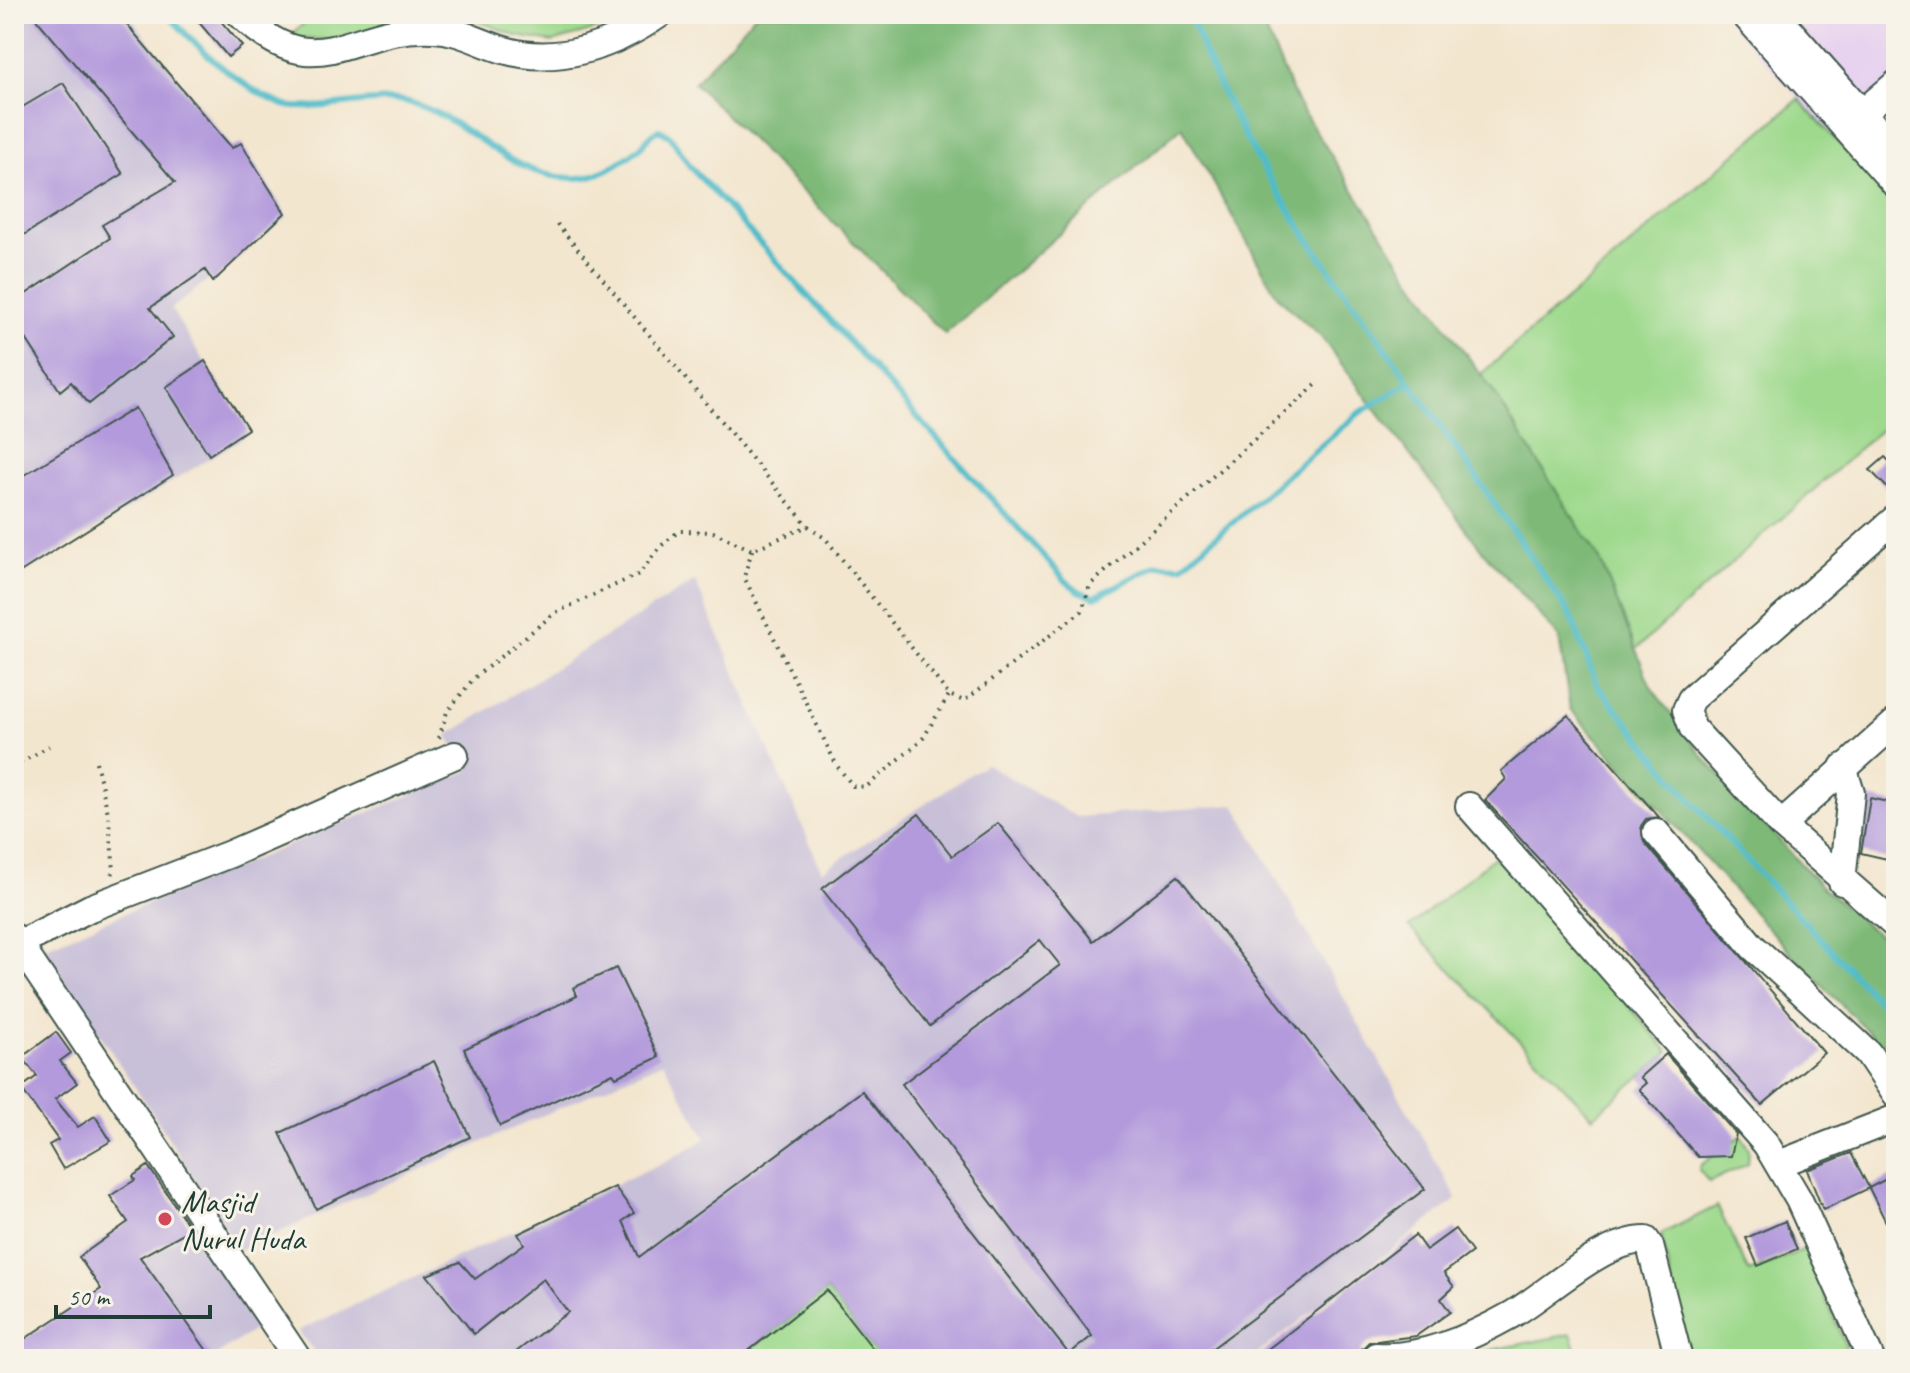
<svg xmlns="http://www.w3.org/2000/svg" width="1910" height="1373" font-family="Caveat,sans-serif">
	<rect width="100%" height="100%" fill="#f7f3e8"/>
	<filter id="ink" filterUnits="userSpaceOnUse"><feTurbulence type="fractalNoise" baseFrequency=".0125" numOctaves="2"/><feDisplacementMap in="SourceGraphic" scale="16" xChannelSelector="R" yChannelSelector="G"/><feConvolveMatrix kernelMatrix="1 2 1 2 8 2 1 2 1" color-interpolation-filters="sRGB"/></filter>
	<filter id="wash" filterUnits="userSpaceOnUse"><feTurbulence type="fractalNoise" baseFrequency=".006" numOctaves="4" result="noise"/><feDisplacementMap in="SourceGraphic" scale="32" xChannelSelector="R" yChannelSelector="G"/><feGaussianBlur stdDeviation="1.8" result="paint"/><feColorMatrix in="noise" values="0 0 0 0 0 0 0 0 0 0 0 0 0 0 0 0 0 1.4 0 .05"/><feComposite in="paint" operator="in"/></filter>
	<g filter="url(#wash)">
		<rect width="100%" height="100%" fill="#f3e6cf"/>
		<polygon fill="#e7d2ef" points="1722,14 1896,14 1896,207 1799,99"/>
		<g fill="#c8bfd8">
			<polygon points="14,14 128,14 287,217 171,309 249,434 14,579"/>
			<polygon points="695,581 822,871 986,764 1077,817 1235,805 1457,1199 1251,1359 320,1359 298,1331 666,1161 706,1139 663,1062 239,1250 156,1118 41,948 468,771 448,735"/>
			<polygon points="193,1228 258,1327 211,1359 23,1359 14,1347"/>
		</g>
		<g fill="#9ed98d" stroke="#5e8b60" stroke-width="2">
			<polygon points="316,14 611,14 618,23 553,42 517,36 471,18 451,17 424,18 333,40 286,38"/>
			<polygon points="1799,99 1896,207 1896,416 1636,649 1600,560 1481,374"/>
			<polygon points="1493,858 1501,860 1669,1052 1593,1117 1409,927"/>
			<polygon points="1741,1136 1749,1149 1748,1164 1709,1182 1699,1170 1701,1165"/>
			<polygon points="1717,1206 1749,1272 1805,1249 1851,1359 1688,1358 1661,1234"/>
			<polygon points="827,1290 881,1359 738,1359"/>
			<polygon points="1571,1334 1580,1359 1447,1359"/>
		</g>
		<polygon fill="#7eb978" stroke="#4e7b56" stroke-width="2" points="756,14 1259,14 1297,102 1402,265 1495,394 1600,560 1651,687 1705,759 1823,888 1896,950 1896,1060 1795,958 1570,709 1559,637 1481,549 1321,337 1278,297 1182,127 945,334 694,83"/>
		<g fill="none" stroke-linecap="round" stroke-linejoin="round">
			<g stroke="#4fbcc9" stroke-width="6">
				<path d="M167,14C200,49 236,85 281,104C305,115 379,94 408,102C472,119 507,180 577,178C597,178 622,162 637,150C646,143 648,135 659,130L670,136L690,166L1066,581L1079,591L1095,597L1157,565L1182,566L1359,413L1410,382"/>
				<path d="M1190,14C1233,141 1315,249 1392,357C1453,442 1512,529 1571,616L1597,685L1690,799L1896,1020"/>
			</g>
		</g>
		<g id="blocks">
			<g fill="#b29adc">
				<polygon points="32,14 118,14 232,148 241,143 285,213 213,282 205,270 150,308 173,337 89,404 71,382 60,391 14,320 14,302 110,238 102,225 175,182"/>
				<polygon points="192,14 215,14 242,46 228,57"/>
				<polygon points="63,83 123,174 14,241 14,112"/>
				<polygon points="205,361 248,429 209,455 166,387"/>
				<polygon points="135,408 173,475 14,576 14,481"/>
				<polygon points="1885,457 1896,468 1896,497 1870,470"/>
				<polygon points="1568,715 1659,817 1646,819 1641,826 1644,842 1824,1053 1762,1105 1485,800 1506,779 1501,771"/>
				<polygon points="1870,798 1896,804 1896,861 1861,853"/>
				<polygon points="919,814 952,856 998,823 1093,941 1178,876 1425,1189 1198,1359 881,1359 827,1290 738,1359 507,1359 568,1312 543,1279 474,1334 427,1275 460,1262 475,1279 524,1244 518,1234 615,1187 634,1213 623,1221 639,1257 862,1091 1069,1354 1092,1336 902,1084 1060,965 1040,940 930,1026 822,889"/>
				<polygon points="616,968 659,1057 616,1077 613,1073 500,1126 464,1049 577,996 573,988"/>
				<polygon points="56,1032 71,1053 60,1061 77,1083 55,1099 78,1127 95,1116 111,1141 63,1169 49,1145 58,1140 21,1088 37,1076 22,1057"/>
				<polygon points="1666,1054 1736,1134 1731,1156 1698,1157 1639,1089 1646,1083 1640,1077"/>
				<polygon points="434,1061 470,1137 316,1209 280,1133"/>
				<polygon points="1851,1153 1869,1188 1896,1174 1896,1242 1869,1188 1823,1210 1807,1170"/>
				<polygon points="148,1166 191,1229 140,1257 213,1359 23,1359 14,1346 101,1289 79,1257 128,1222 110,1196 135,1180 133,1176"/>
				<polygon points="1785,1221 1797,1249 1758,1266 1746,1238"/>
				<polygon points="1455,1229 1472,1252 1444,1273 1454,1287 1441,1299 1450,1312 1416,1336 1369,1342 1362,1349 1361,1359 1255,1359 1415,1235 1426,1250"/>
			</g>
		</g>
	</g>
	<g filter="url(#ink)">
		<use href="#blocks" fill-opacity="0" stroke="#3f564b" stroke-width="2"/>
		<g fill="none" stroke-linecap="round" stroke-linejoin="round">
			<g stroke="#3f564b" stroke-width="30">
				<g id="minor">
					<path d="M240,14C318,91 349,24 434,29C459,30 480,43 504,50C558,66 615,45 660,14"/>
					<polyline points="1744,14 1896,185"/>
					<polyline points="1775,14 1896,151"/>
					<polyline points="1862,113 1896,84"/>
					<polyline points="1896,518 1691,699 1686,710 1693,729 1781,825 1896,926"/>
					<polyline points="1469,806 1766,1144 1799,1200 1871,1359"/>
					<polyline points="1781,825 1896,722"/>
					<polyline points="1656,832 1752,946 1868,1053 1896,1095"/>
					<polyline points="1842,882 1851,793 1843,767"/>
					<polyline points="14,937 298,1359"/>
					<polyline points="19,944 90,908 230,854 455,755"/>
					<polyline points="1779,1164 1896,1118"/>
					<path d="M1376,1356C1421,1359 1472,1337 1511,1315C1549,1293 1602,1240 1646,1240L1650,1246L1679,1359"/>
				</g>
			</g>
			<g stroke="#3f564b" stroke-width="4" stroke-dasharray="2 6" stroke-linecap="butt">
				<polyline points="557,224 808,526"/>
				<polyline points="752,550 744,577 837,766 853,786 866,787 922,740 949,695"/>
				<polyline points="439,738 447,712 474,678 555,613 639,574 661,546 679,531 713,532 752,550 808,526 826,539 949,695 964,701 1082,611 1090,585 1316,385"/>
				<polyline points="96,762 108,813 114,870 111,877"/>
				<polyline points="14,767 49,746"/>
			</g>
			<use href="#minor" stroke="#fff" stroke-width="26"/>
		</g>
	</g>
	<circle fill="#d1495b" stroke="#f7f3e8" stroke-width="3" cx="165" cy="1219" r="8"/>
	<g text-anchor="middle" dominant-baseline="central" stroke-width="6" stroke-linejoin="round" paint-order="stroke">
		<g font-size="32" fill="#1f3d34" stroke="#f7f3e8" text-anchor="start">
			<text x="181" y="1201">Masjid<tspan x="181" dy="37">Nurul Huda</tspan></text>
		</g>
	</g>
	<rect width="1910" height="1373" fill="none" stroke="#f7f3e8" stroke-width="48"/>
	<path d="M56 1305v12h154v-12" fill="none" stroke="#1f3d34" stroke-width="4"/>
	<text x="68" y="1305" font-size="24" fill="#1f3d34" stroke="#f7f3e8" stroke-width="6" paint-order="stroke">50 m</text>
</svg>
